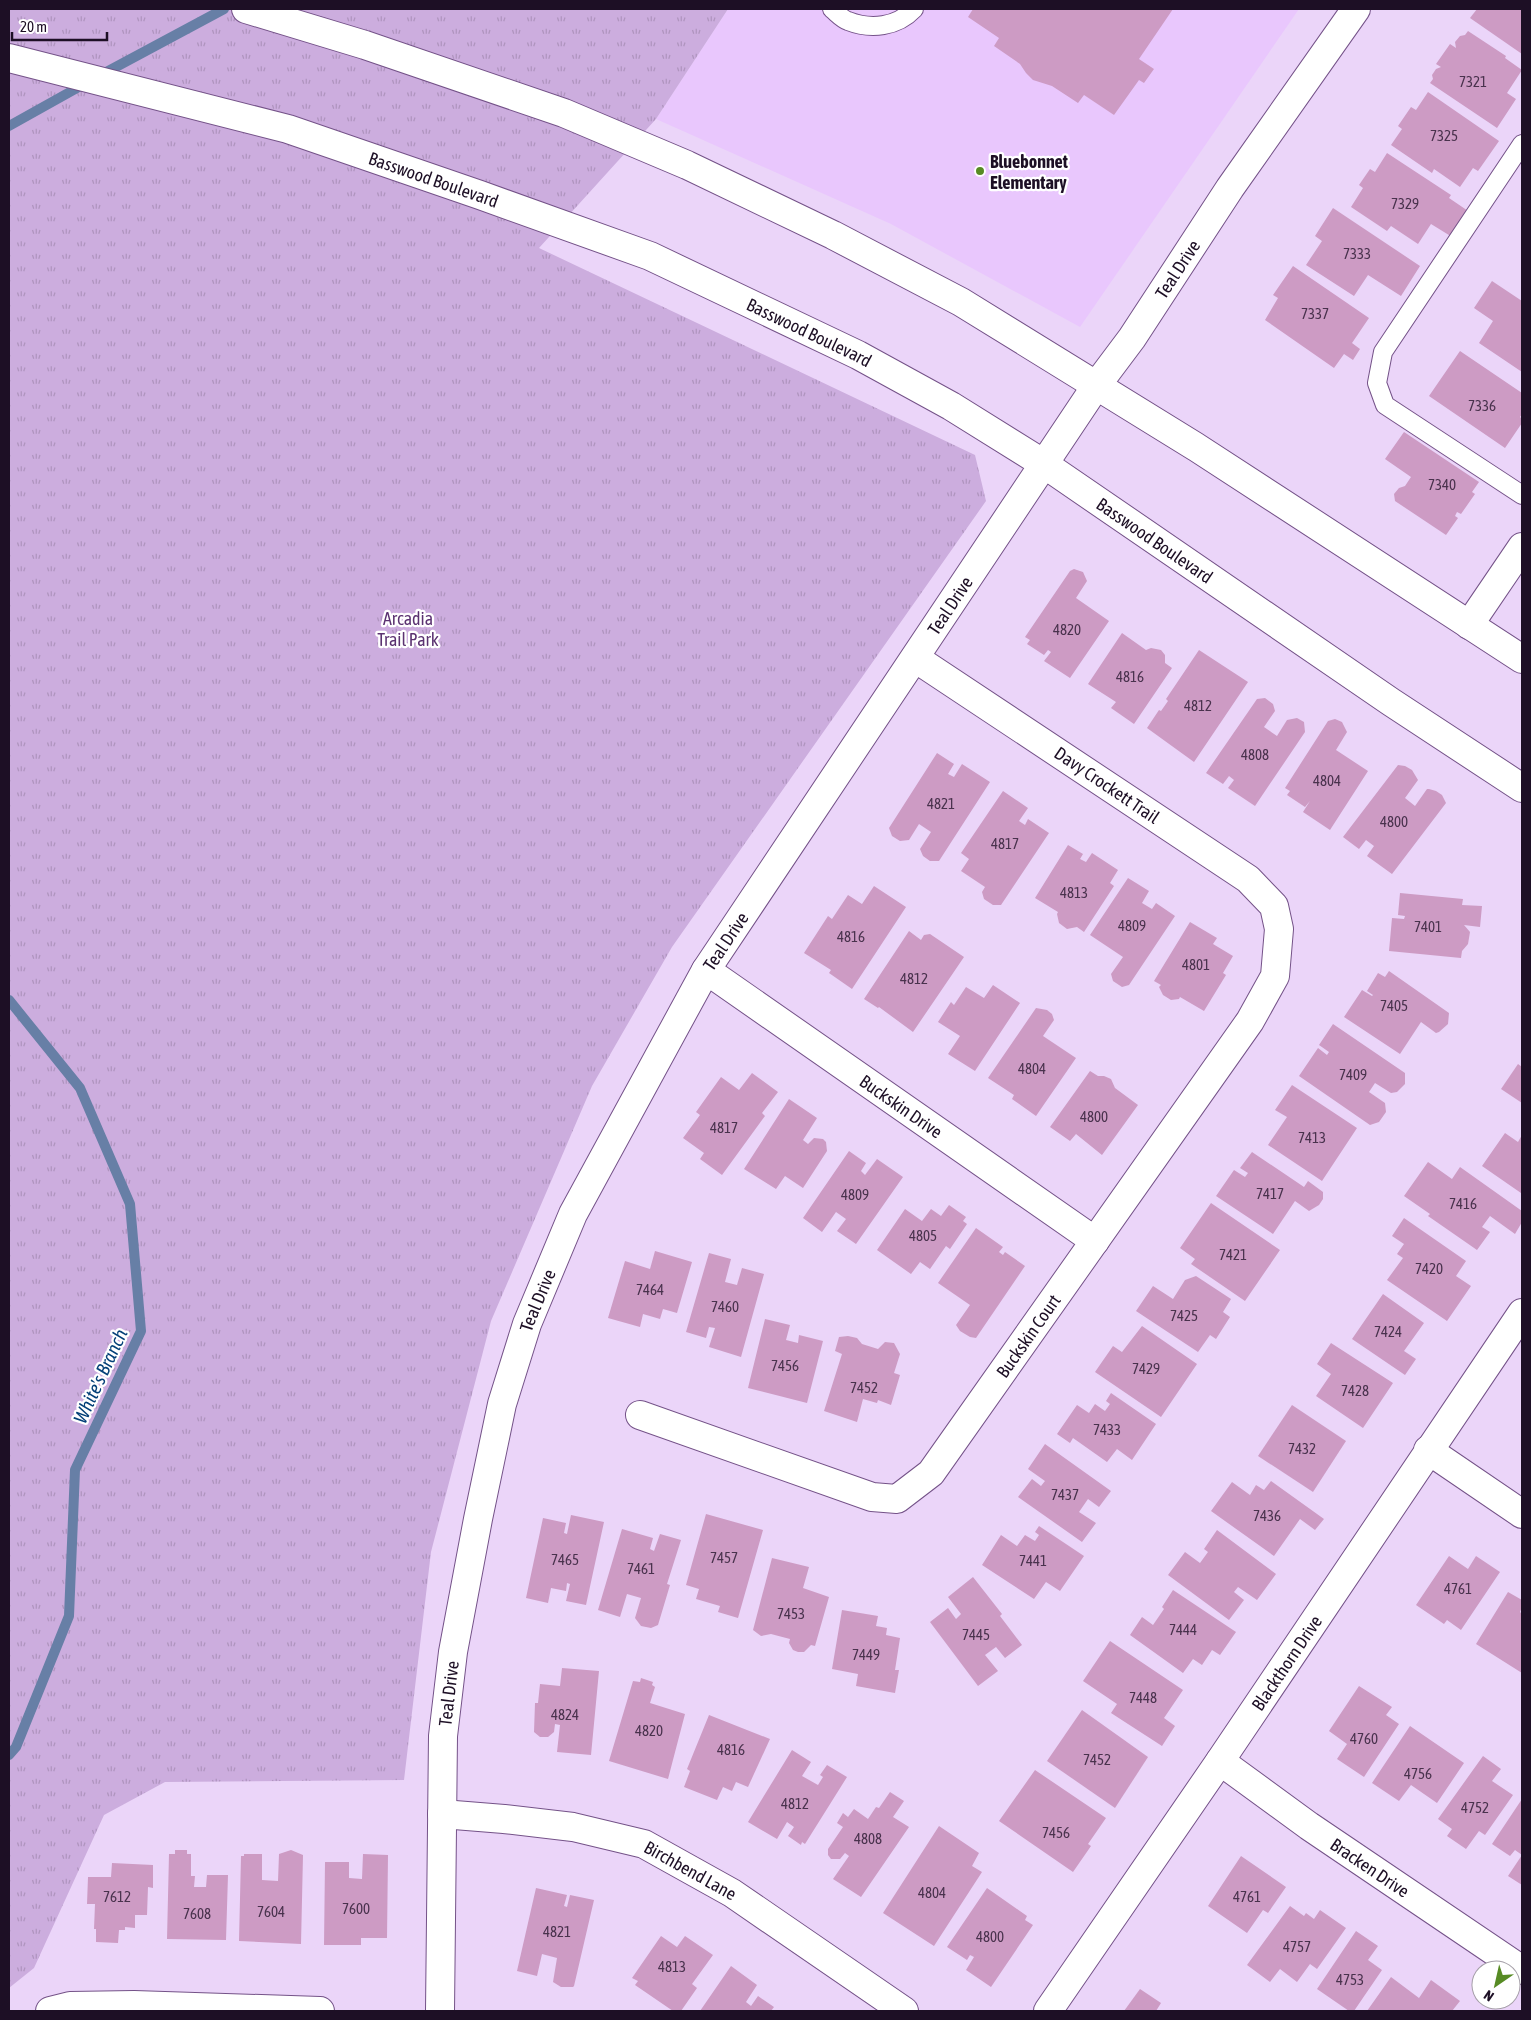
<svg xmlns="http://www.w3.org/2000/svg" width="1531" height="2020" font-family="'Asap Condensed',sans-serif">
	<defs>
		<pattern id="park-tufts" width="24" height="20" patternUnits="userSpaceOnUse" patternTransform="scale(1.25)"><rect width="24" height="20" fill="#ccadde"/><path d="M3 7l-1-3M5 7V3M7 7l1-3M15 17l-1-3M17 17v-4M19 17l1-3" fill="none" stroke="#af94be"/></pattern>
	</defs>
	<rect width="100%" height="100%" fill="#ebd5f9"/>
	<polygon fill="#e9c7fd" points="728,9 1299,9 1080,327 891,224 656,119"/>
	<polygon fill="url(#park-tufts)" points="9,9 728,9 656,119 539,248 975,455 986,501 672,947 592,1086 491,1321 431,1552 404,1780 165,1782 104,1815 34,1968 9,1988"/>
	<g fill="none" stroke-linecap="round" stroke-linejoin="round">
		<g stroke="#677fa6" stroke-width="10">
			<polyline points="99,76 224,9"/>
			<polyline points="9,126 86,83"/>
			<polyline points="9,1000 80,1088 130,1204 141,1331 75,1470 69,1616 16,1747 9,1755"/>
		</g>
	</g>
	<g fill="#cd9bc4">
		<polygon points="973,9 1173,9 1139,59 1154,69 1144,83 1139,80 1114,115 1084,95 1078,103 1052,86 1033,80 1026,73 1020,64 994,46 999,38 968,17"/>
		<polygon points="1477,9 1522,9 1522,54 1470,18"/>
		<polygon points="1468,31 1506,56 1505,58 1522,70 1507,93 1516,99 1497,128 1430,83 1433,79 1432,75 1436,69 1441,67 1436,64 1450,44 1456,48 1455,42 1460,36 1465,35"/>
		<polygon points="1428,92 1499,141 1478,171 1473,168 1460,187 1434,169 1432,173 1391,145 1402,129 1398,126 1411,107 1416,110"/>
		<polygon points="1387,153 1451,195 1449,198 1474,215 1457,240 1431,224 1418,244 1391,226 1387,231 1351,207 1363,188 1359,185 1370,169 1375,172"/>
		<polygon points="1333,208 1420,266 1401,296 1368,275 1354,296 1306,265 1322,241 1315,236"/>
		<polygon points="1293,266 1369,318 1352,343 1360,349 1353,360 1344,354 1334,368 1265,320 1278,298 1273,295"/>
		<polygon points="1492,281 1522,301 1522,372 1479,343 1493,321 1474,308"/>
		<polygon points="1460,351 1522,393 1522,414 1520,417 1522,419 1522,423 1505,448 1429,396"/>
		<polygon points="1404,432 1479,482 1472,492 1475,494 1461,514 1457,512 1455,516 1458,518 1446,535 1395,501 1394,494 1399,488 1405,486 1411,477 1385,459"/>
		<polygon points="1074,569 1083,572 1087,581 1076,598 1109,621 1070,678 1044,661 1051,652 1048,650 1044,655 1027,644 1030,640 1025,637 1070,571"/>
		<polygon points="1122,633 1146,650 1151,648 1161,650 1165,655 1165,663 1172,668 1134,724 1111,708 1116,702 1088,684"/>
		<polygon points="1199,650 1248,682 1194,762 1147,728 1159,710 1161,711 1168,701 1166,699"/>
		<polygon points="1265,698 1273,704 1275,711 1264,727 1277,736 1287,720 1297,718 1304,722 1305,732 1255,806 1228,788 1234,780 1229,776 1223,784 1206,773 1257,699"/>
		<polygon points="1335,719 1342,722 1347,732 1336,750 1368,771 1330,830 1303,812 1310,801 1305,807 1287,795 1290,791 1285,788 1328,721"/>
		<polygon points="937,753 954,764 948,774 954,777 962,764 990,782 939,861 930,861 923,856 920,849 931,832 919,824 909,840 900,841 892,836 889,828"/>
		<polygon points="1398,765 1405,766 1412,770 1418,780 1405,798 1415,806 1427,789 1429,789 1436,791 1442,795 1446,803 1392,874 1367,856 1374,846 1366,840 1359,849 1343,837"/>
		<polygon points="1003,791 1028,808 1019,821 1025,825 1028,819 1049,833 1001,905 993,905 984,899 982,892 985,887 961,871 969,859 961,853"/>
		<polygon points="1068,845 1083,854 1080,859 1086,862 1092,853 1118,870 1110,883 1114,886 1084,932 1077,927 1067,929 1059,923 1057,914 1058,912 1035,898"/>
		<polygon points="1128,878 1149,891 1142,903 1152,909 1156,903 1175,916 1129,985 1122,987 1113,981 1111,974 1123,957 1090,935"/>
		<polygon points="874,886 906,907 852,989 829,973 831,970 804,953 828,916 832,919 848,895 862,904"/>
		<polygon points="1400,893 1463,899 1462,905 1482,906 1480,927 1464,925 1470,932 1468,944 1462,951 1461,958 1389,951 1392,918 1404,919 1405,916 1398,915"/>
		<polygon points="1190,922 1217,938 1213,944 1233,956 1223,973 1226,975 1204,1011 1180,997 1179,999 1171,1000 1163,995 1159,987 1161,985 1154,981"/>
		<polygon points="909,931 921,940 924,935 930,934 964,957 913,1032 879,1007 878,1008 864,999"/>
		<polygon points="1389,971 1449,1013 1448,1024 1439,1032 1436,1033 1421,1022 1400,1054 1344,1017 1362,990 1372,996 1373,995 1367,991 1378,973 1385,977"/>
		<polygon points="993,985 1020,1003 975,1071 948,1054 960,1036 938,1022 951,1002 954,1005 966,987 984,998"/>
		<polygon points="1036,1008 1047,1010 1052,1014 1054,1020 1043,1036 1076,1058 1036,1116 1012,1099 1014,1095 988,1078"/>
		<polygon points="1333,1024 1405,1073 1405,1084 1397,1092 1391,1093 1375,1083 1369,1092 1385,1103 1386,1112 1379,1122 1370,1125 1299,1076 1318,1048 1327,1055 1329,1052 1319,1045"/>
		<polygon points="1518,1064 1522,1067 1522,1103 1501,1089"/>
		<polygon points="1090,1071 1098,1076 1104,1076 1111,1079 1115,1088 1138,1105 1102,1155 1076,1134 1070,1141 1050,1127"/>
		<polygon points="752,1073 778,1092 762,1113 765,1116 722,1175 700,1159 704,1153 683,1138 700,1115 696,1112 721,1077 739,1090"/>
		<polygon points="1292,1085 1357,1128 1322,1181 1268,1145 1287,1117 1275,1110"/>
		<polygon points="789,1099 817,1118 803,1140 808,1144 814,1138 823,1139 826,1142 827,1151 803,1188 785,1176 776,1189 744,1169"/>
		<polygon points="1505,1133 1518,1142 1522,1135 1521,1193 1482,1166"/>
		<polygon points="849,1151 866,1163 861,1171 865,1175 877,1159 903,1177 856,1244 837,1231 846,1219 836,1212 822,1232 803,1218"/>
		<polygon points="1252,1152 1304,1187 1308,1181 1323,1192 1323,1199 1319,1205 1309,1211 1295,1201 1273,1234 1216,1196 1234,1170 1245,1177 1248,1173 1240,1168"/>
		<polygon points="1428,1162 1452,1179 1460,1167 1522,1211 1522,1222 1515,1234 1490,1216 1482,1227 1490,1232 1477,1250 1428,1216 1430,1214 1404,1196"/>
		<polygon points="1211,1203 1280,1250 1245,1301 1191,1264 1195,1259 1180,1248"/>
		<polygon points="949,1205 966,1217 963,1221 967,1224 950,1249 946,1246 930,1269 920,1262 911,1274 877,1250 905,1209 922,1221 931,1209 941,1216"/>
		<polygon points="1404,1218 1466,1261 1456,1276 1471,1286 1447,1321 1387,1280 1403,1258 1397,1254 1404,1244 1392,1236"/>
		<polygon points="976,1228 1003,1247 999,1252 1003,1255 1005,1252 1025,1266 976,1338 970,1337 960,1331 956,1325 970,1305 938,1283"/>
		<polygon points="655,1251 692,1262 677,1313 663,1309 660,1319 643,1314 640,1327 608,1318 625,1261 650,1269"/>
		<polygon points="709,1253 731,1259 725,1282 737,1285 742,1268 764,1274 741,1357 709,1347 715,1328 709,1327 706,1338 686,1332"/>
		<polygon points="1196,1276 1231,1299 1223,1312 1230,1317 1216,1339 1210,1335 1198,1352 1136,1311 1153,1286 1173,1299 1185,1280"/>
		<polygon points="1383,1294 1424,1323 1404,1351 1416,1359 1405,1375 1352,1339"/>
		<polygon points="765,1319 790,1325 786,1340 798,1343 799,1335 823,1341 807,1403 748,1388"/>
		<polygon points="1142,1326 1197,1364 1161,1417 1095,1372 1113,1346 1122,1352"/>
		<polygon points="848,1336 857,1338 862,1344 878,1349 885,1342 894,1343 900,1354 894,1373 900,1375 891,1405 878,1400 877,1403 863,1399 857,1422 824,1411 842,1354 835,1351 839,1337"/>
		<polygon points="1331,1343 1393,1383 1363,1428 1316,1396 1331,1374 1317,1364"/>
		<polygon points="1111,1393 1156,1424 1132,1460 1117,1449 1107,1462 1073,1438 1070,1443 1057,1434 1077,1405 1089,1413 1095,1404 1105,1411 1110,1404 1106,1401"/>
		<polygon points="1292,1405 1346,1441 1313,1492 1258,1456"/>
		<polygon points="1045,1444 1111,1491 1099,1507 1088,1499 1079,1512 1096,1523 1082,1542 1018,1497 1032,1479 1041,1486 1045,1481 1028,1469"/>
		<polygon points="1271,1481 1324,1519 1315,1530 1300,1519 1274,1556 1211,1511 1232,1482 1250,1495 1256,1485 1264,1490"/>
		<polygon points="706,1514 763,1530 738,1618 718,1612 720,1606 696,1599 699,1589 686,1585"/>
		<polygon points="571,1515 604,1522 586,1605 566,1601 570,1584 567,1583 566,1591 551,1588 548,1603 526,1598 543,1518 566,1523 564,1533 567,1534"/>
		<polygon points="1039,1526 1084,1556 1060,1591 1046,1582 1034,1599 982,1565 1001,1535 1017,1546 1025,1535 1035,1541 1039,1535 1035,1532"/>
		<polygon points="622,1529 653,1538 650,1549 654,1551 660,1534 681,1540 667,1584 670,1585 658,1625 651,1628 641,1626 635,1618 641,1598 627,1594 620,1617 598,1610"/>
		<polygon points="1217,1530 1276,1574 1257,1600 1238,1587 1234,1592 1244,1600 1229,1620 1168,1575 1185,1552 1200,1563 1208,1552 1204,1549"/>
		<polygon points="1449,1556 1468,1569 1476,1556 1500,1572 1461,1630 1447,1620 1444,1624 1416,1605"/>
		<polygon points="772,1558 809,1567 803,1588 829,1597 815,1646 811,1645 804,1652 798,1652 793,1650 789,1643 790,1639 771,1634 761,1636 753,1630"/>
		<polygon points="973,1577 1002,1614 1000,1616 1022,1645 1005,1658 996,1647 985,1655 998,1671 978,1686 930,1622 948,1608 956,1619 961,1614 948,1597"/>
		<polygon points="1173,1590 1236,1632 1220,1655 1212,1650 1202,1665 1193,1659 1183,1673 1130,1635 1142,1617 1153,1625 1164,1609 1162,1607"/>
		<polygon points="1508,1592 1522,1600 1522,1607 1520,1612 1522,1614 1522,1673 1476,1644"/>
		<polygon points="842,1610 878,1616 876,1626 887,1628 886,1635 900,1638 895,1670 899,1670 895,1693 856,1686 858,1674 832,1669"/>
		<polygon points="1110,1641 1183,1690 1164,1718 1175,1726 1162,1746 1111,1713 1117,1704 1083,1681"/>
		<polygon points="562,1668 599,1671 591,1755 557,1752 560,1725 555,1724 554,1732 548,1737 540,1737 534,1732 535,1703 538,1703 540,1684 560,1686"/>
		<polygon points="641,1678 653,1682 652,1685 655,1687 650,1703 685,1714 668,1779 609,1761 633,1681 640,1682"/>
		<polygon points="1359,1686 1392,1707 1386,1715 1399,1724 1364,1777 1337,1759 1347,1744 1329,1731"/>
		<polygon points="1082,1710 1148,1757 1115,1808 1047,1761"/>
		<polygon points="709,1715 770,1739 748,1787 736,1782 732,1791 723,1787 717,1800 684,1787 690,1771 687,1769"/>
		<polygon points="1410,1726 1464,1763 1437,1803 1411,1785 1399,1801 1372,1783"/>
		<polygon points="792,1750 811,1762 802,1776 818,1785 823,1777 820,1775 827,1765 847,1777 805,1844 802,1842 801,1845 788,1836 794,1827 787,1822 777,1839 748,1822"/>
		<polygon points="1483,1756 1501,1769 1492,1781 1513,1795 1485,1835 1479,1831 1466,1849 1447,1836 1452,1829 1438,1819"/>
		<polygon points="1035,1770 1106,1818 1088,1844 1091,1846 1073,1872 999,1821"/>
		<polygon points="890,1792 904,1801 893,1817 909,1827 861,1897 833,1879 849,1856 845,1853 840,1859 831,1859 828,1855 828,1849 843,1827 837,1823 843,1813 848,1817 854,1809 868,1819 876,1807 879,1808"/>
		<polygon points="1522,1799 1522,1885 1508,1876 1522,1855 1515,1850 1510,1856 1492,1844"/>
		<polygon points="939,1826 979,1853 972,1866 982,1872 934,1946 883,1913"/>
		<polygon points="175,1850 187,1850 187,1854 191,1854 191,1876 195,1876 194,1887 206,1887 207,1875 228,1875 226,1940 167,1939 169,1854 175,1854"/>
		<polygon points="291,1850 303,1855 301,1944 239,1941 241,1856 244,1856 244,1854 262,1854 262,1880 278,1881 279,1854"/>
		<polygon points="363,1854 388,1855 387,1938 361,1938 361,1945 324,1945 325,1862 349,1862 349,1878 362,1879"/>
		<polygon points="1241,1856 1286,1887 1268,1913 1263,1910 1247,1933 1208,1906"/>
		<polygon points="112,1863 153,1865 153,1888 148,1887 147,1915 135,1915 135,1928 125,1927 125,1930 119,1930 118,1943 96,1942 96,1929 94,1929 95,1904 87,1904 88,1877 111,1877"/>
		<polygon points="536,1888 567,1895 564,1906 567,1907 570,1895 594,1900 574,1986 573,1987 561,1987 553,1982 557,1958 542,1954 537,1976 517,1971"/>
		<polygon points="987,1888 1027,1916 1025,1920 1033,1925 991,1987 966,1970 974,1957 970,1955 967,1960 947,1947"/>
		<polygon points="1290,1906 1304,1916 1306,1913 1314,1919 1320,1910 1346,1928 1317,1969 1310,1964 1297,1982 1280,1969 1270,1982 1247,1965"/>
		<polygon points="1356,1931 1378,1946 1368,1960 1382,1970 1354,2011 1349,2011 1317,1989"/>
		<polygon points="661,1936 677,1947 685,1936 713,1955 692,1984 697,1988 681,2011 673,2011 635,1985 638,1981 632,1978"/>
		<polygon points="731,1966 757,1985 746,2002 751,2006 758,1996 774,2007 771,2011 700,2011"/>
		<polygon points="1391,1977 1419,1998 1431,1980 1460,2001 1452,2011 1367,2011"/>
		<polygon points="1140,1989 1161,2003 1156,2011 1124,2011"/>
	</g>
	<g fill="none" stroke-linecap="round" stroke-linejoin="round">
		<g stroke="#745288" stroke-width="20">
			<g id="service">
				<path d="M832,9C837,13 842,19 848,21C871,30 897,27 914,9"/>
				<polyline points="1522,144 1383,352 1377,383 1385,405 1522,495"/>
			</g>
		</g>
		<g stroke="#745288" stroke-width="30">
			<g id="minor">
				<polyline points="1469,625 1522,547"/>
				<path id="s1" d="M706,970L1095,1241"/>
				<path id="s2" d="M640,1415L872,1497L897,1499L931,1473L1250,1021L1275,976L1279,929L1274,906L1248,879L915,658"/>
				<polyline points="1428,1450 1522,1514"/>
				<path id="s3" d="M1220,1761L1309,1826L1522,1970"/>
				<path id="s4" d="M442,1814L504,1819L573,1827L644,1844L732,1893L904,2011"/>
				<polyline points="50,2011 70,2006 134,2005 320,2011"/>
				<path id="s5" d="M440,2011L443,1736L453,1652L478,1519L502,1404L527,1324L573,1214L706,970L1096,386L1132,338L1230,188L1356,9"/>
				<path id="s6" d="M1048,2011L1220,1761L1522,1313"/>
			</g>
		</g>
		<g stroke="#745288" stroke-width="30">
			<g id="secondary">
				<polyline points="246,9 365,45 564,113 687,165 833,235 961,302 1196,447 1522,659"/>
				<path id="s7" d="M9,58L288,129L480,195L650,256L858,355L951,406L1044,464L1391,702L1522,788"/>
			</g>
		</g>
		<use href="#service" stroke="#fff" stroke-width="18"/>
		<use href="#minor" stroke="#fff" stroke-width="28"/>
		<use href="#secondary" stroke="#fff" stroke-width="28"/>
	</g>
	<circle fill="#578b24" stroke="#fff" stroke-width="2" cx="980" cy="171" r="5"/>
	<g text-anchor="middle" dominant-baseline="central" stroke-width="4.5" stroke-linejoin="round" paint-order="stroke">
		<g font-size="15" fill="#49324d">
			<text x="1473" y="81">7321</text>
			<text x="1444" y="135">7325</text>
			<text x="1405" y="203">7329</text>
			<text x="1357" y="253">7333</text>
			<text x="1315" y="313">7337</text>
			<text x="1482" y="405">7336</text>
			<text x="1442" y="484">7340</text>
			<text x="1067" y="629">4820</text>
			<text x="1130" y="676">4816</text>
			<text x="1198" y="705">4812</text>
			<text x="1255" y="754">4808</text>
			<text x="1327" y="780">4804</text>
			<text x="941" y="803">4821</text>
			<text x="1394" y="821">4800</text>
			<text x="1005" y="843">4817</text>
			<text x="1074" y="892">4813</text>
			<text x="1132" y="925">4809</text>
			<text x="1428" y="926">7401</text>
			<text x="851" y="936">4816</text>
			<text x="1196" y="964">4801</text>
			<text x="914" y="978">4812</text>
			<text x="1394" y="1005">7405</text>
			<text x="1032" y="1068">4804</text>
			<text x="1353" y="1074">7409</text>
			<text x="1094" y="1116">4800</text>
			<text x="724" y="1127">4817</text>
			<text x="1312" y="1137">7413</text>
			<text x="1270" y="1193">7417</text>
			<text x="855" y="1194">4809</text>
			<text x="1463" y="1203">7416</text>
			<text x="923" y="1235">4805</text>
			<text x="1233" y="1254">7421</text>
			<text x="1429" y="1268">7420</text>
			<text x="650" y="1289">7464</text>
			<text x="725" y="1306">7460</text>
			<text x="1184" y="1315">7425</text>
			<text x="1388" y="1331">7424</text>
			<text x="785" y="1365">7456</text>
			<text x="1146" y="1368">7429</text>
			<text x="864" y="1387">7452</text>
			<text x="1355" y="1390">7428</text>
			<text x="1107" y="1429">7433</text>
			<text x="1302" y="1448">7432</text>
			<text x="1065" y="1494">7437</text>
			<text x="1267" y="1515">7436</text>
			<text x="724" y="1557">7457</text>
			<text x="565" y="1559">7465</text>
			<text x="1033" y="1560">7441</text>
			<text x="641" y="1568">7461</text>
			<text x="1458" y="1588">4761</text>
			<text x="791" y="1613">7453</text>
			<text x="1183" y="1629">7444</text>
			<text x="976" y="1634">7445</text>
			<text x="866" y="1654">7449</text>
			<text x="1143" y="1697">7448</text>
			<text x="565" y="1714">4824</text>
			<text x="649" y="1730">4820</text>
			<text x="1364" y="1738">4760</text>
			<text x="731" y="1749">4816</text>
			<text x="1097" y="1759">7452</text>
			<text x="1418" y="1773">4756</text>
			<text x="795" y="1803">4812</text>
			<text x="1475" y="1807">4752</text>
			<text x="1056" y="1832">7456</text>
			<text x="868" y="1838">4808</text>
			<text x="932" y="1892">4804</text>
			<text x="117" y="1896">7612</text>
			<text x="1247" y="1896">4761</text>
			<text x="356" y="1908">7600</text>
			<text x="271" y="1911">7604</text>
			<text x="197" y="1913">7608</text>
			<text x="557" y="1931">4821</text>
			<text x="990" y="1936">4800</text>
			<text x="1297" y="1946">4757</text>
			<text x="672" y="1966">4813</text>
			<text x="1350" y="1979">4753</text>
		</g>
		<g font-size="18" font-weight="bold" fill="#1d0f25" stroke="#fff" text-anchor="start">
			<text x="990" y="161">Bluebonnet<tspan x="990" dy="21">Elementary</tspan></text>
		</g>
		<g font-size="18" fill="#1d0f25" stroke="#fff">
			<text stroke="none"><textPath href="#s7" startOffset="442">Basswood Boulevard</textPath></text>
			<text stroke="none"><textPath href="#s5" startOffset="1938">Teal Drive</textPath></text>
			<text stroke="none"><textPath href="#s7" startOffset="848">Basswood Boulevard</textPath></text>
			<text stroke="none"><textPath href="#s7" startOffset="1252">Basswood Boulevard</textPath></text>
			<text stroke="none"><textPath href="#s5" startOffset="1532">Teal Drive</textPath></text>
			<text transform="translate(1107 785) rotate(34)">Davy Crockett Trail</text>
			<text stroke="none"><textPath href="#s5" startOffset="1128">Teal Drive</textPath></text>
			<text stroke="none"><textPath href="#s1" startOffset="238">Buckskin Drive</textPath></text>
			<text stroke="none"><textPath href="#s5" startOffset="722">Teal Drive</textPath></text>
			<text stroke="none"><textPath href="#s2" startOffset="482">Buckskin Court</textPath></text>
			<text stroke="none"><textPath href="#s6" startOffset="422">Blackthorn Drive</textPath></text>
			<text stroke="none"><textPath href="#s5" startOffset="318">Teal Drive</textPath></text>
			<text stroke="none"><textPath href="#s3" startOffset="184">Bracken Drive</textPath></text>
			<text stroke="none"><textPath href="#s4" startOffset="258">Birchbend Lane</textPath></text>
		</g>
		<g font-size="18" fill="#5b3271" stroke="#fff">
			<text x="408" y="618">Arcadia<tspan x="408" dy="21">Trail Park</tspan></text>
		</g>
		<g font-size="19" font-style="italic" fill="#044078" stroke="#fff">
			<text transform="translate(100 1376) rotate(-65)">White's Branch</text>
		</g>
	</g>
	<rect width="1531" height="2020" fill="none" stroke="#1d0f25" stroke-width="20"/>
	<g transform="translate(1496 1985) rotate(214)"><circle r="24" fill="#ffffff" stroke="#a59fa8"/>
	<path d="M0-4L9 19L0 12L-9 19Z" fill="#578b24"/>
	<text y="-8" font-size="14" font-weight="bold" text-anchor="middle" fill="#1d0f25">N</text>
	</g>
	<path d="M12 32v8h95v-8" fill="none" stroke="#1d0f25" stroke-width="2.5"/>
	<text x="20" y="32" font-size="15" fill="#1d0f25" stroke="#ffffff" stroke-width="4" paint-order="stroke">20 m</text>
</svg>
